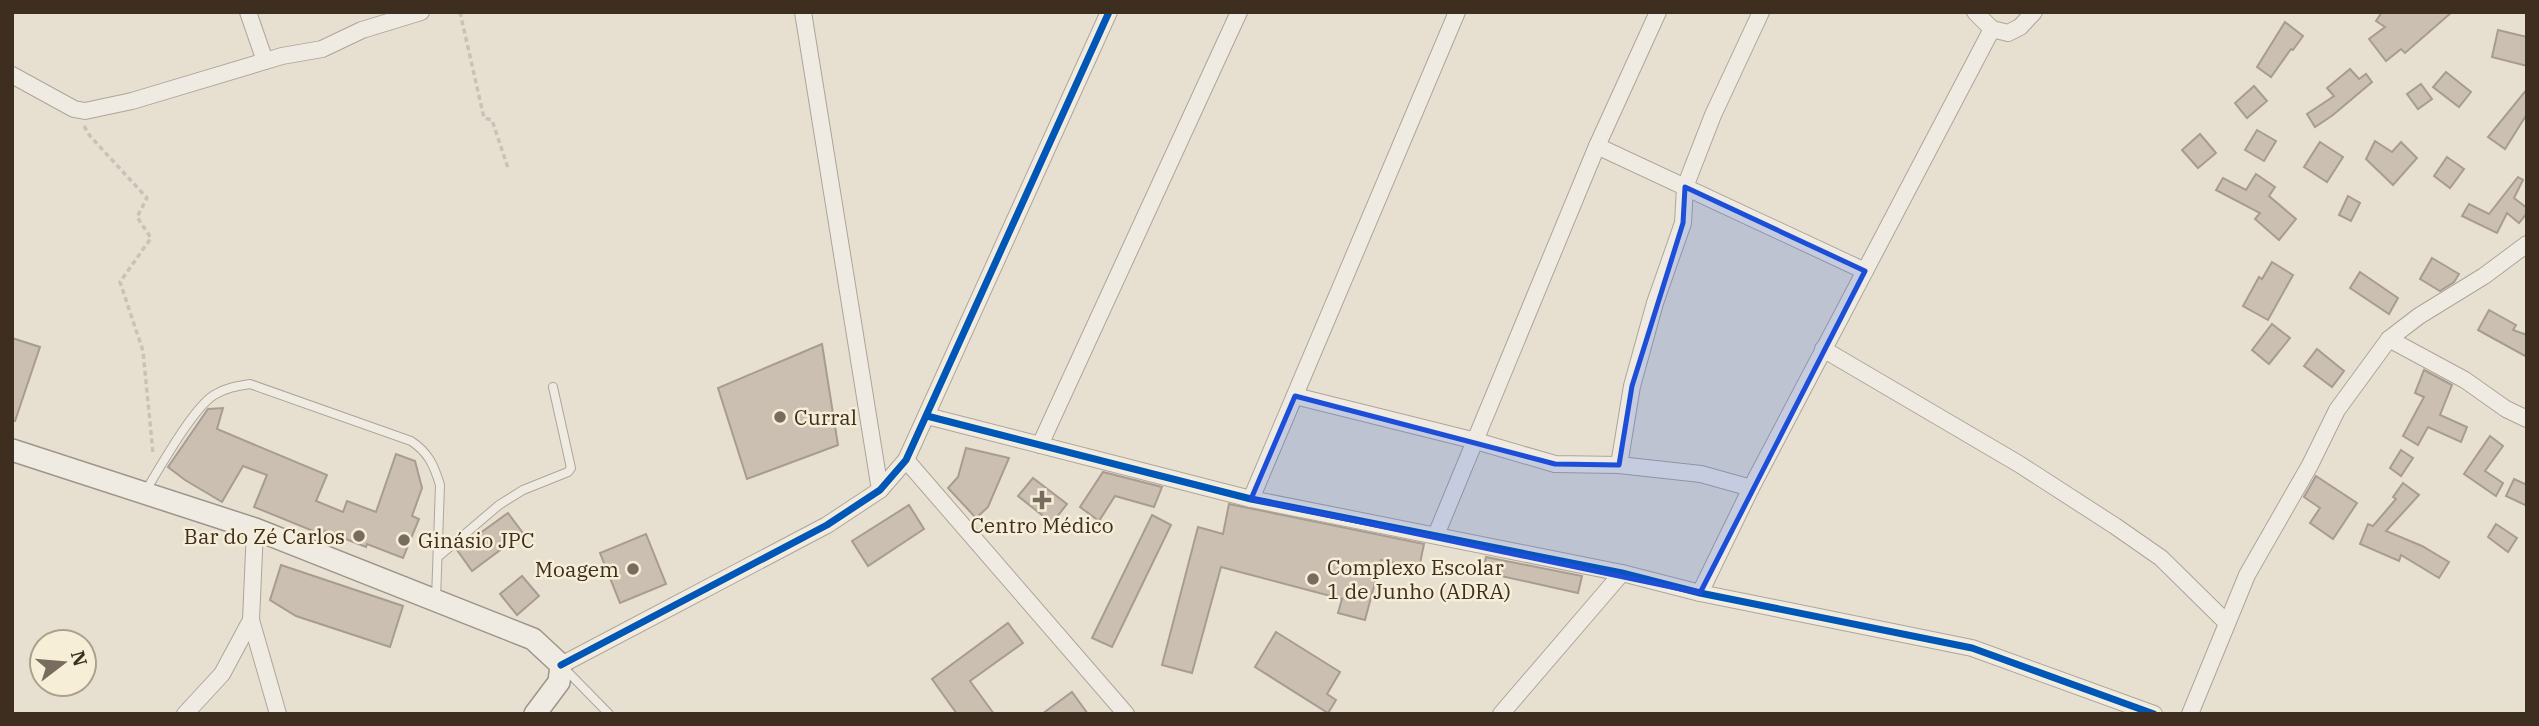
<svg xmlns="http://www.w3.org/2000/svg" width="2539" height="726" font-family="'IBM Plex Serif',serif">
	<rect width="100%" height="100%" fill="#e7e0d1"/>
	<g fill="#cbbfb2" stroke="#a89c90" stroke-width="2">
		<polygon points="2382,12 2452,12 2405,53 2401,49 2386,61 2369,39 2385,27 2376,21"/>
		<polygon points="2285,22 2303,36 2293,50 2291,49 2271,77 2257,67"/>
		<polygon points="2498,30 2527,37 2527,66 2492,57"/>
		<polygon points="2350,69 2359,79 2366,74 2372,82 2333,115 2315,127 2307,114 2334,96 2327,88"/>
		<polygon points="2446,72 2471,92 2459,107 2433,87"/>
		<polygon points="2421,84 2432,99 2418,109 2407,94"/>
		<polygon points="2254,86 2267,101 2247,118 2235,103"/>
		<polygon points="2527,89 2527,114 2505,149 2488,137"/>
		<polygon points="2257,130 2276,141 2264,161 2245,150"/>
		<polygon points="2200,134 2216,153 2198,168 2182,150"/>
		<polygon points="2375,141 2392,152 2401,142 2417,158 2393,185 2366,159"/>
		<polygon points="2320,142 2343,157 2327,182 2304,167"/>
		<polygon points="2447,157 2464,169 2450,188 2434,176"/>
		<polygon points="2256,174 2275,187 2269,196 2296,219 2279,240 2255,219 2260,213 2216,190 2223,178 2246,190"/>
		<polygon points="2518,177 2523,180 2514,198 2527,208 2527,213 2519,223 2507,213 2497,233 2462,216 2469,204 2489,214"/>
		<polygon points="2348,196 2360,203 2351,221 2339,215"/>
		<polygon points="2432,258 2459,274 2454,282 2440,291 2420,279"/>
		<polygon points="2272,262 2293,275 2268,320 2243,306 2259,277 2262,279"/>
		<polygon points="2360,272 2398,298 2389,314 2350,288"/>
		<polygon points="2489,310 2516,325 2513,330 2527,335 2527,357 2478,330"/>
		<polygon points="2272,324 2290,338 2269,364 2252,350"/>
		<polygon points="12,338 40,347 15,421 12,421"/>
		<polygon points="822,344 838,445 747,479 718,388"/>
		<polygon points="2317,349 2344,371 2332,387 2304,366"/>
		<polygon points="2424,370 2452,385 2440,415 2467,427 2461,442 2428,427 2418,445 2403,436 2424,397 2415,393"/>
		<polygon points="223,408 217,429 327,475 316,501 343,512 347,501 376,512 396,454 415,461 422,488 412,516 419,519 403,558 367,544 366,547 325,531 323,535 254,507 267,475 243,466 222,502 185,480 168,467 208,409"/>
		<polygon points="2490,436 2503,446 2485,471 2503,483 2496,496 2464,474"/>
		<polygon points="966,448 1009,458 988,507 976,518 948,488 958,477"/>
		<polygon points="2401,450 2413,458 2401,476 2390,468"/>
		<polygon points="1103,472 1162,487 1154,507 1115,496 1099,521 1080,507"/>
		<polygon points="2316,476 2357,503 2333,539 2310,523 2320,508 2304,497"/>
		<polygon points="1033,478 1067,504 1052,523 1018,496"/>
		<polygon points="2514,479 2527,485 2527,506 2506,496"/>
		<polygon points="2403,483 2419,495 2386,531 2422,546 2449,562 2439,578 2401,555 2399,561 2360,544 2368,524 2373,526 2396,499 2393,497"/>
		<polygon points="1229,504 1424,544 1419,568 1381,560 1365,620 1338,613 1342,599 1221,567 1192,673 1162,665 1198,527 1223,534"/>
		<polygon points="909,505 924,529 868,566 852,541"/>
		<polygon points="508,513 523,533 472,571 457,550"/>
		<polygon points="1152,515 1171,525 1112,647 1092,638"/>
		<polygon points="2496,524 2517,538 2508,552 2488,537"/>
		<polygon points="646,534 666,584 620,603 600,553"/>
		<polygon points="1486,557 1582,576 1578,593 1483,572"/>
		<polygon points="281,565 403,606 390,647 296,616 270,600"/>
		<polygon points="522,576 539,596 517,615 500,594"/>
		<polygon points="1008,623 1023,643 970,681 994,714 957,714 932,679"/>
		<polygon points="1276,632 1340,672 1327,694 1336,700 1328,713 1255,667"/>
		<polygon points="1072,692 1088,714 1042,714"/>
	</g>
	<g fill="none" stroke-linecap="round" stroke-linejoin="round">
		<g stroke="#ada599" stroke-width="10">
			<g id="lane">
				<path d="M145,492C159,469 193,408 214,395C225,388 237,386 250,384L411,441C428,452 434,465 440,485L436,599"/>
				<polyline points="438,557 499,505 523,490 568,472 571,468 553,387"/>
				<polyline points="563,667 609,714"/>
			</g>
		</g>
		<g stroke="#ada599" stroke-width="18">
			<g id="street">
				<polyline points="248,12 265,61"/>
				<polyline points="803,12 880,490"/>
				<polyline points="1975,12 1992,29"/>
				<polyline points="12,75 74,109 85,111 132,101 282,56 322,49 362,30 421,12"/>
				<polyline points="1597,146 1865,271"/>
				<polyline points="2389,339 2465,380 2506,409 2527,419"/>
				<polyline points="1823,349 2019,464 2115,526 2161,558 2227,623"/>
				<polyline points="1295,396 1476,441 1555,464 1619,465 1701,474 1751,488"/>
				<polyline points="927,416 1251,499 1622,573 1700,593 1972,648 2154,714"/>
				<polyline points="1040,445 1239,12"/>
				<polyline points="906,460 1126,714"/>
				<polyline points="1619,465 1632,386 1655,303 1683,223 1685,187 1713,115 1761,12"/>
				<polyline points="1251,499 1457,12"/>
				<polyline points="255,529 251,620 278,714"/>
				<polyline points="1436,535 1597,146 1658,12"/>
				<polyline points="1700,593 1751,488 1992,29 2008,33 2020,27 2034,12"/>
				<polyline points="561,665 827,525 880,490 906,460 1109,12"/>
				<polyline points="185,714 222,674 251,620"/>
				<polyline points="1501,714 1622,573"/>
				<polyline points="2190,714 2247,575 2310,465 2337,410 2389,339 2419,316 2484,276 2527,244"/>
			</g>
		</g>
		<g stroke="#9c958a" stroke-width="24">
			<polyline id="secondary" points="12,450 255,529 533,639 561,665 559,682 535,714"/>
		</g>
		<g stroke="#c8c2b9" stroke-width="3.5" stroke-dasharray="5 3.5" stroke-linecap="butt">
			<polyline points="460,12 484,118 492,120 508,168"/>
			<polyline points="84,126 90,136 147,198 137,217 151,238 120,282 143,351 153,453"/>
		</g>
		<use href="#lane" stroke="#efebe3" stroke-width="8"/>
		<use href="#street" stroke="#efebe3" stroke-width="16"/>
		<use href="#secondary" stroke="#efebe3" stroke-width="21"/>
		<g stroke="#f7eed8" stroke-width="11">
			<g id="cycleway">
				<polyline points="927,416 1251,499 1622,573 1700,593 1972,648 2154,714"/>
				<polyline points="561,665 827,525 880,490 906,460 1109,12"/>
			</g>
		</g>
		<use href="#cycleway" stroke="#0057b8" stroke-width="7"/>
	</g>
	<path fill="#1d4ed8" fill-opacity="0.2" stroke="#1d4ed8" stroke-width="5" stroke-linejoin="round" d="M1685,187L1865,271L1700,593L1251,499L1295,396L1555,464L1619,465L1632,386L1683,223Z"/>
	<g fill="#786c5e" stroke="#f7eed8" stroke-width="2.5">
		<circle cx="780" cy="417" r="7"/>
		<path d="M1038.5 489.5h7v7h7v7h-7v7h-7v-7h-7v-7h7z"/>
		<circle cx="359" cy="536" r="7"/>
		<circle cx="404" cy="540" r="7"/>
		<circle cx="633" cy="569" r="7"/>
		<circle cx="1313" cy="579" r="7"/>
	</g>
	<g text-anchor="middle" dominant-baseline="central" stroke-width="5" stroke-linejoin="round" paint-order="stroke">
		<g font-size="21" fill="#3d2e20" stroke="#f7eed8" text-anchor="start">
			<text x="794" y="417">Curral</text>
			<text x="1042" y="525" text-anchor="middle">Centro Médico</text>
			<text x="345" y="536" text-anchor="end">Bar do Zé Carlos</text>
			<text x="418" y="540">Ginásio JPC</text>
			<text x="1327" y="567">Complexo Escolar<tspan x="1327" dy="24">1 de Junho (ADRA)</tspan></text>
			<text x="619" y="569" text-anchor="end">Moagem</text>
		</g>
	</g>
	<rect width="2539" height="726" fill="none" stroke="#3d2e20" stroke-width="28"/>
	<g transform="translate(63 663) rotate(74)"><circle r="33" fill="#f7eed8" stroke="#ada18e" stroke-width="2"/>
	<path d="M0-5L12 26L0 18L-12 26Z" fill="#786c5e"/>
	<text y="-10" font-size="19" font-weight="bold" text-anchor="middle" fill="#3d2e20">N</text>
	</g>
</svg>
